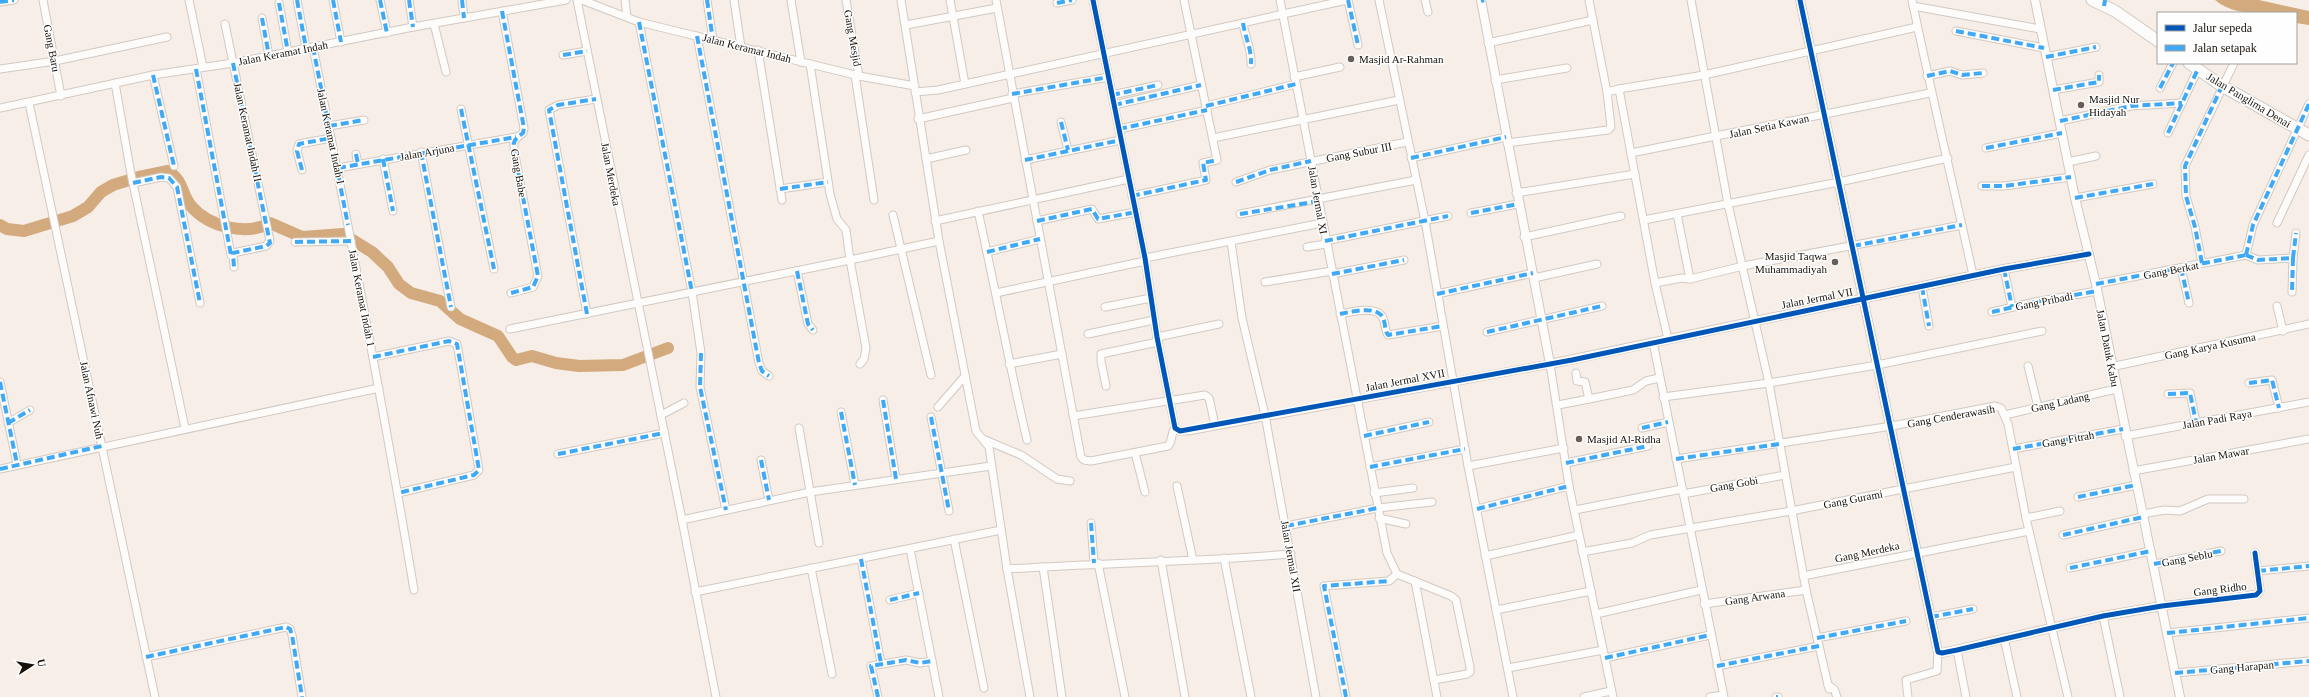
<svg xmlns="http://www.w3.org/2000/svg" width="2309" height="697" font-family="Georgia,serif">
	<rect width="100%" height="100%" fill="#f6eee7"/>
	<path fill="#d3aa7e" d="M2215,0H2259L2309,11V25L2296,23V13C2271,13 2236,18 2215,0Z"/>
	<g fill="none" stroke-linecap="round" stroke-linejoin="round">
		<path stroke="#d3aa7e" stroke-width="12" d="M0,225L7,229L24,231L73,216L88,207L101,192L113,185L139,177L168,171C185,183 180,192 191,206C209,227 246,236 270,223L302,237L343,234L372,252L388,267L399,284L411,293L440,301L460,319L498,336L512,357L516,360L532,356L556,363L579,366L623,365L668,348"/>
		<g stroke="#d1c9c2" stroke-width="9">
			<g id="minor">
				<polyline points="43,0 61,96"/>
				<polyline points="189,0 203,67"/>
				<polyline points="297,0 306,48"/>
				<polyline points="333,0 341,42"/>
				<polyline points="380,0 387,33"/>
				<polyline points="409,0 413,27"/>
				<polyline points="462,0 464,18"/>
				<polyline points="577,0 682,520 810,492 991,466"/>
				<polyline points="582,0 639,22 859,76 915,86"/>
				<polyline points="625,0 627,16"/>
				<polyline points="707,0 713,40"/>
				<polyline points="734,0 741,47"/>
				<polyline points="791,0 801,62"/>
				<polyline points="846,0 859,76"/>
				<path d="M901,0L939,241L976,431L989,447L1007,569C1101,563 1196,562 1291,554"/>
				<polyline points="950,0 965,84"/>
				<path d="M996,0L1081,457L1084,460L1091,461L1168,446C1173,441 1170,435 1175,428"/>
				<polyline points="1093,0 1145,258 1157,337 1175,428 1180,431 1188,431 1550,364 1569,486 1613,697"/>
				<polyline points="1280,0 1387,553 1397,574 1451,596 1456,600 1470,667 1470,672 1467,674 1434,680"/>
				<polyline points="1348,0 1358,45"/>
				<polyline points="1379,0 1425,221 1468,466 1513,697"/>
				<polyline points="1425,0 1428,12"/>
				<polyline points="1589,0 1607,92 1619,89 1655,283 1668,339"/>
				<polyline points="1691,0 1728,204 1769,383 1806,590 1829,689"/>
				<path d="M1912,0C1931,92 1953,184 1973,275"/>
				<polyline points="0,2 14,0"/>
				<polyline points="279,3 288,52"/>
				<polyline points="1057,3 1072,0"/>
				<polyline points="1913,6 2040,29"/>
				<path d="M502,11L524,128L523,133C512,141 513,142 515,155L538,276L533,287L511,293"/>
				<polyline points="262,18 269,56"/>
				<polyline points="639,22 692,292 701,353 700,387 726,510"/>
				<path d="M1243,23C1245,37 1252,50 1251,64"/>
				<polyline points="225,24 270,241 266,246 233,253 234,267"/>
				<polyline points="434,24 446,72"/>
				<polyline points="906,25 997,8"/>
				<polyline points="1956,31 2044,48"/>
				<polyline points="697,36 759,363 762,371 769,376"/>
				<polyline points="1488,43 1593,20"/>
				<path d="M313,47C349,228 384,409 414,590"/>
				<polyline points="758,50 782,200"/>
				<polyline points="563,55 587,51"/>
				<polyline points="2046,57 2096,47"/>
				<polyline points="810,64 830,194 837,219 846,230 850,260 939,241"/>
				<polyline points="0,69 55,61 167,37"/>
				<polyline points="196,69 231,255"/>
				<polyline points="153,75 174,166"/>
				<polyline points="855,75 874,200"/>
				<polyline points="1927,76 1950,71 1962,75 1983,73"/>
				<polyline points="1294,77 1340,67"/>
				<polyline points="1495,80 1567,68"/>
				<polyline points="115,83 131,174 185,428"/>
				<polyline points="2160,88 2173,63"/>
				<polyline points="1619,89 1704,75 1917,27"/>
				<polyline points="2053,90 2099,82 2099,75"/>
				<polyline points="915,92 938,90 1347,0"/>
				<polyline points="1012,94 1109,77"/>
				<polyline points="1112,95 1158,85"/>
				<polyline points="29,103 155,697"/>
				<polyline points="1114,105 1201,85"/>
				<polyline points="1206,106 1296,84"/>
				<polyline points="0,108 153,75 233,63 413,27 566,0"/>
				<polyline points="461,109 494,269"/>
				<polyline points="918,119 1013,98"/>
				<polyline points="2060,121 2131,106 2182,103"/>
				<polyline points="1061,122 1068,150"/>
				<polyline points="329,126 364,120"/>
				<polyline points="1119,129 1207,110"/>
				<polyline points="2168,133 2198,69"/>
				<polyline points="1213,138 1399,100"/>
				<polyline points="1507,143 1608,130 1611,127 1607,92"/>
				<polyline points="1986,148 2062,133"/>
				<polyline points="421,152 451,307"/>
				<polyline points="1631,153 1930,93"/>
				<polyline points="356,154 358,164"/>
				<polyline points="1411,158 1506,137"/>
				<polyline points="383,159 393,211"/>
				<polyline points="926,159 966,150"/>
				<polyline points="1025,160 1121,140"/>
				<polyline points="2068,162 2096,156"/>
				<polyline points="338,168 516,137"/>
				<polyline points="302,170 297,151 299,144 331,138"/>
				<polyline points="1236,182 1270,170 1407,142"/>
				<polyline points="133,183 161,177 169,178 177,187 200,303"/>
				<polyline points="1982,186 2004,186 2071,177"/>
				<polyline points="780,189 828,182"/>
				<polyline points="1516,193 1635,174"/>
				<polyline points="1132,196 1206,180 1203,163 1217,160 1184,0"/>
				<polyline points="2075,198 2153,184"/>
				<path d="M978,211C995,287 1009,364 1027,440"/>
				<polyline points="1471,213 1518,204"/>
				<polyline points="1240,214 1416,180"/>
				<polyline points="1677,214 1690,279"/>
				<polyline points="893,215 931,375"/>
				<polyline points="1644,220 1839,182 1948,158"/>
				<polyline points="935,221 1129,179"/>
				<polyline points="1037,221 1092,209 1098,219 1136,212"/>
				<polyline points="2277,223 2309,155"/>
				<polyline points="1524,237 1621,216"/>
				<polyline points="1325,241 1448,216"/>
				<polyline points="295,242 351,241"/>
				<polyline points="1231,242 1242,318 1265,415 1316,697"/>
				<polyline points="1307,247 1326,244"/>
				<polyline points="987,252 1040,239"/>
				<polyline points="2246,255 2253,225 2309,104"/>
				<polyline points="2246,255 2258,260 2293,258 2292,292"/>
				<polyline points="1145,258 1322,223"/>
				<polyline points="2293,258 2296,233"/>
				<polyline points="2202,263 2195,227 2186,196 2185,166 2234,63"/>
				<polyline points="2181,268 2189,303"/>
				<polyline points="2004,269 2012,307"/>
				<polyline points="797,271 808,324 813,330"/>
				<polyline points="1332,274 1404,260"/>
				<polyline points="1534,278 1597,264"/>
				<polyline points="1265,282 1332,271"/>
				<polyline points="1655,283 1682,278 1690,279 1743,266 1962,225"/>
				<polyline points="2096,284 2246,255"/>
				<polyline points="1922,287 1929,326"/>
				<polyline points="996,293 1145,261"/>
				<polyline points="1437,294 1533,273"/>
				<polyline points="2277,306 2283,331"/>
				<polyline points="1105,307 1151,298"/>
				<polyline points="1992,312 2035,302 2097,291"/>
				<polyline points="587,314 549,110 558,105 596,99"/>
				<path d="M1340,314C1350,312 1373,306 1381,315C1386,320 1384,330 1388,335L1443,326"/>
				<polyline points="510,329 850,260 866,348 864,359 860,364"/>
				<polyline points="1487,332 1602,306"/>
				<polyline points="1088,334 1154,320"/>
				<polyline points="1157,337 1219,324"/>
				<polyline points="1653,342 1724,697"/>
				<polyline points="373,357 449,341 457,344 478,464 479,470 474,475 398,493"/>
				<polyline points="1009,364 1062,354"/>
				<polyline points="2028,366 2038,407"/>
				<polyline points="2111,367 2309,324"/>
				<polyline points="1576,373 1577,381 1585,382 1589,399 1633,390 1646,381 1659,378"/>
				<polyline points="0,382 17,464"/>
				<polyline points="2249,383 2272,380 2279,408"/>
				<polyline points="1106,386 1101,361 1101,354 1158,342"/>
				<polyline points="2168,394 2190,393 2196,422"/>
				<polyline points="1663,397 1769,383 1877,365 2042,331"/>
				<polyline points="883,400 896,479"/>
				<polyline points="1558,405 1589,399"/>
				<polyline points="938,407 965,376"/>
				<polyline points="841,412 855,485"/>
				<polyline points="661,415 684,403"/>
				<polyline points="2005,415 2116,389"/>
				<polyline points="1073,416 1205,395 1209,398 1215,425"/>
				<polyline points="931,417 949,511"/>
				<polyline points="8,423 30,410"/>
				<polyline points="799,428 819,543"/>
				<polyline points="1642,428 1668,422"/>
				<polyline points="1364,436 1429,422"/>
				<polyline points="2125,436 2309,402"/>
				<polyline points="985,440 1021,455 1057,479 1070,481"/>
				<polyline points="2013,449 2123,429"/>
				<polyline points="1135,453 1145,492"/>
				<polyline points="558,454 664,433"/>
				<polyline points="1676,459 1892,426 1995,406 2001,408 2008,424 2026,518 2068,697"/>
				<polyline points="761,460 769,500"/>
				<polyline points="1566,463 1648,446"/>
				<polyline points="1468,466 1564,448"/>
				<polyline points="1370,467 1465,449"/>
				<polyline points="0,469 379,388"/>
				<polyline points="2133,471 2309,439"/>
				<polyline points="1177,486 1193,560"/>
				<polyline points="1374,493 1413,488"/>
				<polyline points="1683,494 1785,475"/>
				<polyline points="2078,497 2136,485"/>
				<polyline points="1477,509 1569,486"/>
				<polyline points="1575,510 1682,489"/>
				<polyline points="2143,514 2164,510 2180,511 2208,499 2244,499"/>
				<polyline points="1379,518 1406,524"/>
				<polyline points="2026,518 2060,511"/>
				<polyline points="682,520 716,697"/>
				<polyline points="1091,523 1094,563"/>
				<polyline points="1286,526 1378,508 1432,502"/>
				<polyline points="2063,535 2143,517"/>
				<polyline points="954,539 984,688"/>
				<polyline points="910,549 939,697"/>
				<polyline points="1582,552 1632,543 1650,535 1791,511 2016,467"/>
				<polyline points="1485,556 1579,535"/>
				<polyline points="1224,558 1251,697"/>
				<polyline points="861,559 881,663"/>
				<polyline points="1161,560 1185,697"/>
				<polyline points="1098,563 1125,697"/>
				<polyline points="2154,564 2221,551"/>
				<polyline points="1043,567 1062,697"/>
				<polyline points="811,568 832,674"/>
				<polyline points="2070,568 2151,551"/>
				<polyline points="1007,569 1030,697"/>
				<polyline points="2258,571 2309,566"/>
				<polyline points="1803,576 2029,531"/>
				<polyline points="1415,581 1437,697"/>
				<polyline points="695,592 1001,530"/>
				<polyline points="890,600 919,593"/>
				<polyline points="1704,604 1806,590"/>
				<polyline points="2162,606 2258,594 2260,591 2255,553"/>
				<polyline points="1496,610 1591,591"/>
				<polyline points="1596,614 1701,590"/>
				<polyline points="2103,616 2120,697"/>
				<polyline points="1931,617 1973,609"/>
				<polyline points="2167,633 2309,618"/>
				<polyline points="1817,638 1906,621"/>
				<polyline points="2004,638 2017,697"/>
				<polyline points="1957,650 1966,697"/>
				<polyline points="146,657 286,627 290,629 292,635 302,697"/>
				<polyline points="1605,658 1710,635"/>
				<polyline points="1717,666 1819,646"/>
				<polyline points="1508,668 1603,650"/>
				<polyline points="2175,673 2309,661"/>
				<polyline points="1828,685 1834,689 1837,697"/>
				<polyline points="878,697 871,666 906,660 920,663 932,661"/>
				<polyline points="1346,697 1324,586 1389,581 1397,574"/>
				<polyline points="1584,697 1611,691"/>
				<polyline points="1710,697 1723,695"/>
				<polyline points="1776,697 1778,697"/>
				<polyline points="1908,697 1906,680 1937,671 1938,652"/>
			</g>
		</g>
		<g stroke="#d1c9c2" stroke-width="10">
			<g id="tertiary">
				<polyline points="1481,0 1550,364 2004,269 2089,254"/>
				<polyline points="1800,0 1938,652 1942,653 2103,616 2162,606"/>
				<polyline points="2035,0 2075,198 2096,284 2180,697"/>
			</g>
		</g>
		<g stroke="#d1c9c2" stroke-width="13">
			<g id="primary">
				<polyline points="2092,0 2115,11 2158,41"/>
				<polyline points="2189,63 2222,86 2309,135"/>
			</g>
		</g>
		<use href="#minor" stroke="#fefcfb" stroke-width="7"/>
		<use href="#tertiary" stroke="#fefcfb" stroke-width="8"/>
		<use href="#primary" stroke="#fefcfb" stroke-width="11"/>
		<g stroke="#3fa9f5" stroke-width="4" stroke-dasharray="8 4" stroke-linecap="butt">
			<polyline points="297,0 306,48"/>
			<polyline points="333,0 341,42"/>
			<polyline points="380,0 387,33"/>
			<polyline points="409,0 413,27"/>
			<polyline points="462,0 464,18"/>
			<polyline points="707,0 713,40"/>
			<polyline points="1348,0 1358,45"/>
			<polyline points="1481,1 1484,0"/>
			<polyline points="0,2 14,0"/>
			<polyline points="279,3 288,52"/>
			<polyline points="1057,3 1072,0"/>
			<polyline points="2104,6 2105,0"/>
			<path d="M502,11L524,128L523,133C512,141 513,142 515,155L538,276L533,287L511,293"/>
			<polyline points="262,18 269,56"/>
			<polyline points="639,22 692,292"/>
			<path d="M1243,23C1245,37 1252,50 1251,64"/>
			<polyline points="1956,31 2044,48"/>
			<polyline points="697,36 759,363 762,371 769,376"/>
			<polyline points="313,47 348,225"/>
			<polyline points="563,55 587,51"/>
			<polyline points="2046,57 2096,47"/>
			<polyline points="233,63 270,243 266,246 233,253 234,267"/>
			<polyline points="196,69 231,255"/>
			<polyline points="153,75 174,166"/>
			<polyline points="1927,76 1950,71 1962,75 1983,73"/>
			<polyline points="2160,88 2173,63"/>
			<polyline points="2053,90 2099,82 2099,75"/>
			<polyline points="1012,94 1109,77"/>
			<polyline points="1112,95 1158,85"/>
			<polyline points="1114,105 1201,85"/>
			<polyline points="1206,106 1296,84"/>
			<polyline points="461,109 494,269"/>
			<polyline points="2060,121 2131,106 2182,103"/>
			<polyline points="1061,122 1068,150"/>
			<polyline points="329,126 364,120"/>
			<polyline points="1119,129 1207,110"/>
			<polyline points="2168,133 2198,69"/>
			<polyline points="1986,148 2062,133"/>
			<polyline points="421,152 451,307"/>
			<polyline points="356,154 358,164"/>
			<polyline points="1411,158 1506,137"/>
			<polyline points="383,159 393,211"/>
			<polyline points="1025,160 1121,140"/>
			<polyline points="338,168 516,137"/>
			<polyline points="302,170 297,151 299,144 331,138"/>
			<polyline points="1236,182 1270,170 1311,161"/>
			<polyline points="133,183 161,177 169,178 177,187 200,303"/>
			<polyline points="1982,186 2004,186 2071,177"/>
			<polyline points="780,189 828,182"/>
			<polyline points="1132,196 1206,180 1203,163 1217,160"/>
			<polyline points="2075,198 2153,184"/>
			<polyline points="1471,213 1518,204"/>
			<polyline points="1240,214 1319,201"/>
			<polyline points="1037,221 1092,209 1098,219 1136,212"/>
			<polyline points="1325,241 1448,216"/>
			<polyline points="295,242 351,241"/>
			<polyline points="1853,246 1962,225"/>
			<polyline points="987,252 1040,239"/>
			<polyline points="2246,255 2253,225 2309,104"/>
			<polyline points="2246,255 2258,260 2293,258 2292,292"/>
			<polyline points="2293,258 2296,233"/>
			<polyline points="2202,263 2195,227 2186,196 2185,166 2222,86"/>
			<polyline points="2181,268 2189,303"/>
			<polyline points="2004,269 2012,307"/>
			<polyline points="797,271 808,324 813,330"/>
			<polyline points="1332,274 1404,260"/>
			<polyline points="2096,284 2246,255"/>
			<polyline points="1922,287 1929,326"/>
			<polyline points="1437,294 1533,273"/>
			<polyline points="1992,312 2035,302 2097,291"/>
			<polyline points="587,314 549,110 558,105 596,99"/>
			<path d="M1340,314C1350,312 1373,306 1381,315C1386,320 1384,330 1388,335L1443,326"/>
			<polyline points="1487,332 1602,306"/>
			<polyline points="701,353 700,387 726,510"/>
			<polyline points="373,357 449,341 457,344 478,464 479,470 474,475 398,493"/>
			<polyline points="0,382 17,464"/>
			<polyline points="2249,383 2272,380 2279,408"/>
			<polyline points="2168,394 2190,393 2196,422"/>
			<polyline points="883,400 896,479"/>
			<polyline points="841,412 855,485"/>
			<polyline points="931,417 949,511"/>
			<polyline points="8,423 30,410"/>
			<polyline points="1642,428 1668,422"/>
			<polyline points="1364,436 1429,422"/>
			<polyline points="2013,449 2123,429"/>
			<polyline points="558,454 664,433"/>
			<polyline points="1676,459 1779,444"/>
			<polyline points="761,460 769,500"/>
			<polyline points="1566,463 1648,446"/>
			<polyline points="1370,467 1465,449"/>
			<polyline points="0,469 102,446"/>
			<polyline points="2078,497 2136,485"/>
			<polyline points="1477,509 1569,486"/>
			<polyline points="1091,523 1094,563"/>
			<polyline points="1286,526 1378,508"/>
			<polyline points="2063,535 2143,517"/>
			<polyline points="861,559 881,663"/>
			<polyline points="2154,564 2221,551"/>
			<polyline points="2070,568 2151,551"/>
			<polyline points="2258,571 2309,566"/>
			<polyline points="890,600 919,593"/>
			<polyline points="1931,617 1973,609"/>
			<polyline points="2167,633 2309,618"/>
			<polyline points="1817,638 1906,621"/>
			<polyline points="146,657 286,627 290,629 292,635 302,697"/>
			<polyline points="1605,658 1710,635"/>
			<polyline points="1717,666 1819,646"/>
			<polyline points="2175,673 2309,661"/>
			<polyline points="878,697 871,666 906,660 920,663 932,661"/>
			<polyline points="1346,697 1324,586 1389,581"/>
			<polyline points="1776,697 1778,697"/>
		</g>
		<g stroke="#fefefe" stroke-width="8">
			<g id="cycleway">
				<polyline points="1093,0 1145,258 1157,337 1175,428 1180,431 1572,360 2004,269 2089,254"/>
				<polyline points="1800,0 1938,652 1942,653 1957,650 2103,616 2162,606 2256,595 2260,591 2255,553"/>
			</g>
		</g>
		<use href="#cycleway" stroke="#0057b8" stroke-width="5"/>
	</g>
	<g fill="#665e57" stroke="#fefefe" stroke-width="1.5">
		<circle cx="1351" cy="59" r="4"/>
		<circle cx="2081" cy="105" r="4"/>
		<circle cx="1835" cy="262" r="4"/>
		<circle cx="1579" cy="439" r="4"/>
	</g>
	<g text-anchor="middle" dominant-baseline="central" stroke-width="3" stroke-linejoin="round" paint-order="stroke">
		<g font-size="11" fill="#181109" stroke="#fefefe">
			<text transform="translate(853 38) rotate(80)">Gang Mesjid</text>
			<text transform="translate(52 48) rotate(79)">Gang Baru</text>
			<text transform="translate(747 48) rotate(14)">Jalan Keramat Indah</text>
			<text transform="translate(283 53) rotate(-11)">Jalan Keramat Indah</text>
			<text transform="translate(2249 100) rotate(31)">Jalan Panglima Denai</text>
			<text transform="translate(1769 126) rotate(-12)">Jalan Setia Kawan</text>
			<text transform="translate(248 132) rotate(78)">Jalan Keramat Indah II</text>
			<text transform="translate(331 136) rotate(78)">Jalan Keramat Indah I</text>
			<text transform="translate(427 152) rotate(-10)">Jalan Arjuna</text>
			<text transform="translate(1359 152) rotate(-11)">Gang Subur III</text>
			<text transform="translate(519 173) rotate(80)">Gang Babe</text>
			<text transform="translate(611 174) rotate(79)">Jalan Merdeka</text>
			<text transform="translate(1318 200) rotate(80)">Jalan Jermal XI</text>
			<text transform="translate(2171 270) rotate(-11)">Gang Berkat</text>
			<text transform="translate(362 298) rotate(79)">Jalan Keramat Indah 1</text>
			<text transform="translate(1817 298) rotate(-11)">Jalan Jermal VII</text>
			<text transform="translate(2044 301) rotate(-11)">Gang Pribadi</text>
			<text transform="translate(2210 346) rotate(-12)">Gang Karya Kusuma</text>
			<text transform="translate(2108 348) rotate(79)">Jalan Datuk Kabu</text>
			<text transform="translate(1405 380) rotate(-11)">Jalan Jermal XVII</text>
			<text transform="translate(92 400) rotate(78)">Jalan Afnawi Nuh</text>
			<text transform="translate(2060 402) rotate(-13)">Gang Ladang</text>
			<text transform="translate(1951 416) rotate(-10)">Gang Cenderawasih</text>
			<text transform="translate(2217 419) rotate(-10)">Jalan Padi Raya</text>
			<text transform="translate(2068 439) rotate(-10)">Gang Fitrah</text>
			<text transform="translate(2221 455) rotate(-10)">Jalan Mawar</text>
			<text transform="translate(1734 484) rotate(-10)">Gang Gobi</text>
			<text transform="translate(1853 499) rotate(-11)">Gang Gurami</text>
			<text transform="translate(1867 552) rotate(-12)">Gang Merdeka</text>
			<text transform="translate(1291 556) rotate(80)">Jalan Jermal XII</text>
			<text transform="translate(2187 558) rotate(-11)">Gang Seblu</text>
			<text transform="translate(2220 589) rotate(-7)">Gang Ridho</text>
			<text transform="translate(1755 597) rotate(-8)">Gang Arwana</text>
			<text transform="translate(2242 667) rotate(-5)">Gang Harapan</text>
		</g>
		<g font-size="11" fill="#181109" stroke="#fefefe" text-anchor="start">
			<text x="1359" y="59">Masjid Ar-Rahman</text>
			<text x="2089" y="99">Masjid Nur<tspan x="2089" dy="13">Hidayah</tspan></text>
			<text x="1827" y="256" text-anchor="end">Masjid Taqwa<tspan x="1827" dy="13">Muhammadiyah</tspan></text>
			<text x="1587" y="439">Masjid Al-Ridha</text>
		</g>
	</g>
	<rect x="2157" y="12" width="140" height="52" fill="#fefefe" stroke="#a29f9c"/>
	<rect x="2165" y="25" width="20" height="6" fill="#0057b8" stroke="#a29f9c"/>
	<text x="2193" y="32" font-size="12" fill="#181109">Jalur sepeda</text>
	<rect x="2165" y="45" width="20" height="6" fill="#3fa9f5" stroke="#a29f9c"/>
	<text x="2193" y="52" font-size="12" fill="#181109">Jalan setapak</text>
	<g transform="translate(32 665) rotate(78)" stroke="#fefefe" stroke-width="3" paint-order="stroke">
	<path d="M0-3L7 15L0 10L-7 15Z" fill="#181109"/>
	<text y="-6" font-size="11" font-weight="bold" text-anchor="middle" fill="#181109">U</text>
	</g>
</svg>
